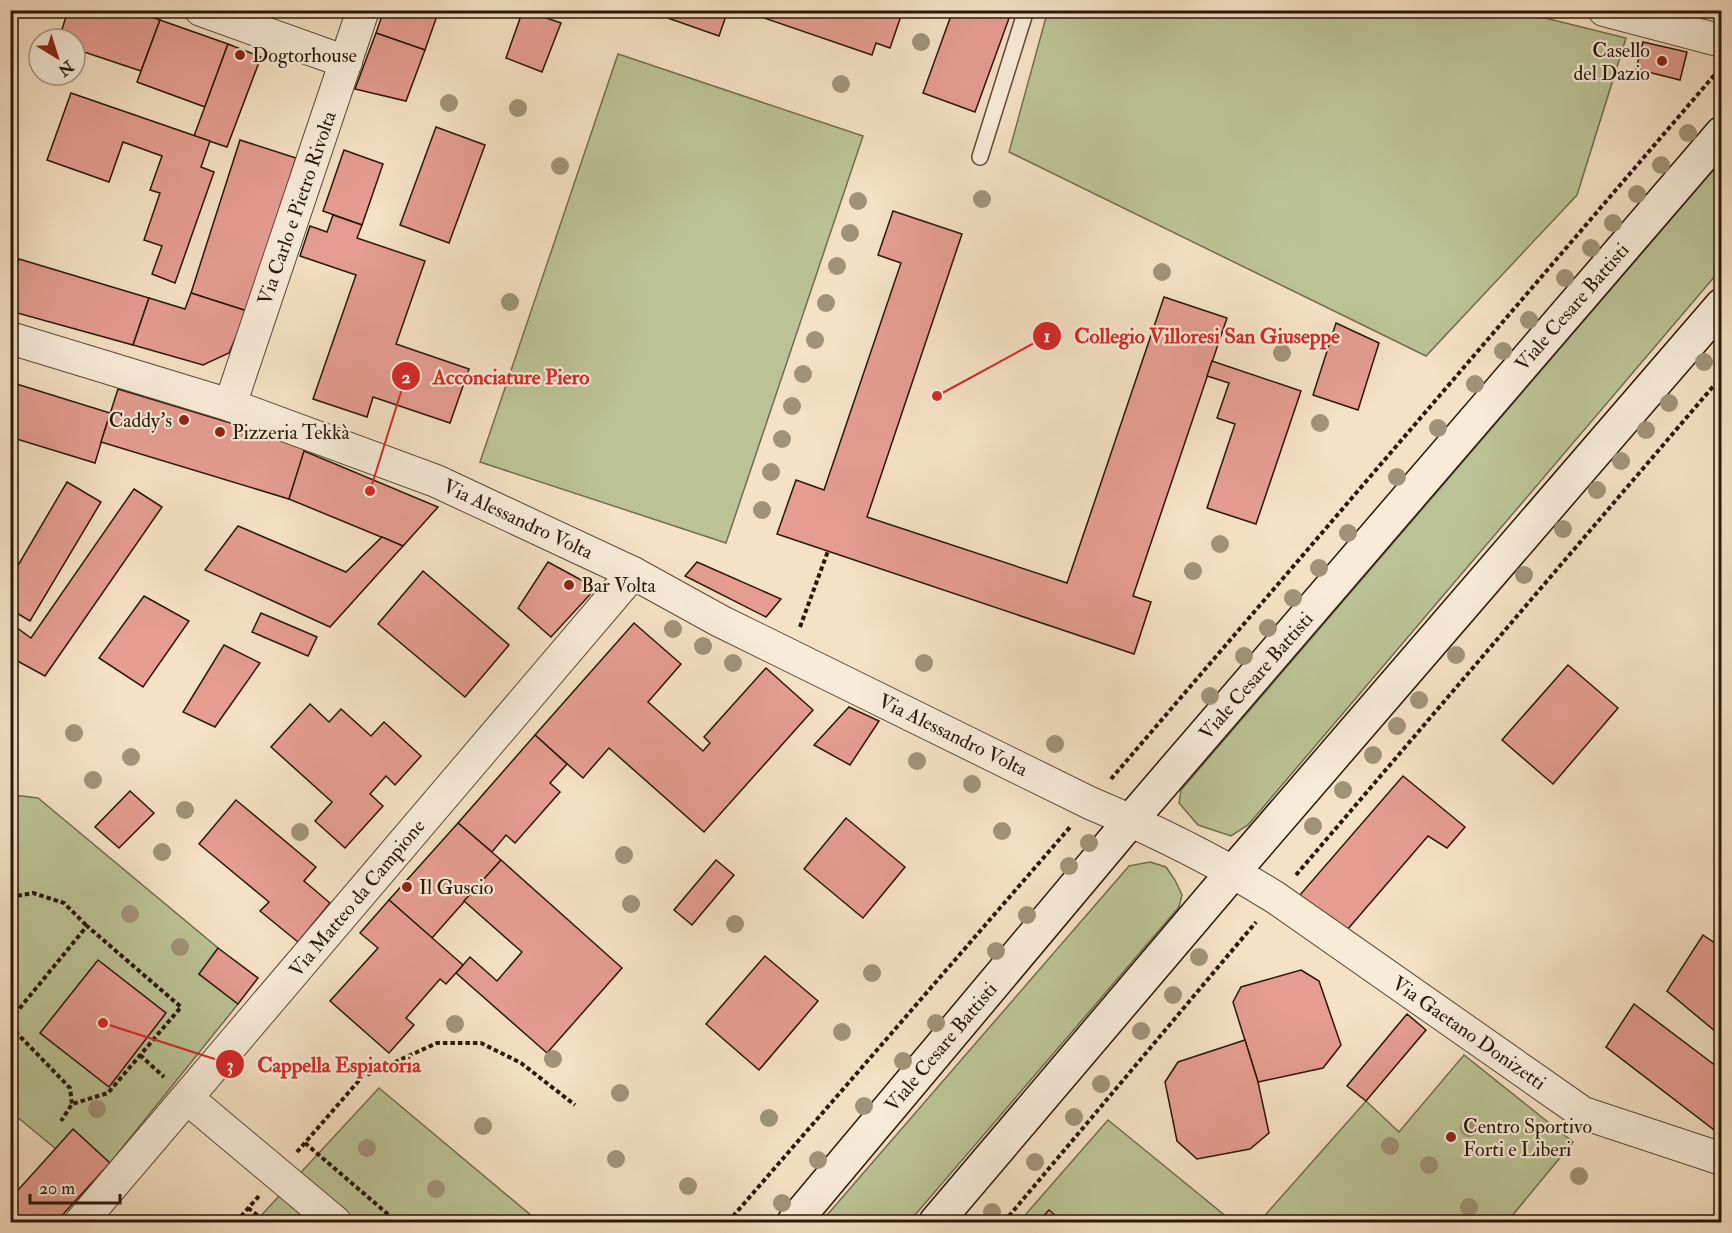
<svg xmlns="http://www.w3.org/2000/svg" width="1732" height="1233" font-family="'IM FELL Double Pica',serif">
	<rect width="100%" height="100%" fill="#f5e1c5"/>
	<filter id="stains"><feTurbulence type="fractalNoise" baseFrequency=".00333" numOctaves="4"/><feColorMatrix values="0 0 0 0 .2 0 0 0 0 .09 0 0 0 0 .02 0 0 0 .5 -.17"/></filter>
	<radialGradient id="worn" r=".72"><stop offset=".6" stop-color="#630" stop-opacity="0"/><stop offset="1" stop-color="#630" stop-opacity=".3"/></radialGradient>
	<g fill="#bbc396" stroke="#726d50" stroke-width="1.5">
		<polygon points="1048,10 1517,11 1626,38 1577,195 1426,356 1009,152"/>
		<polygon points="618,54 863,136 726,543 480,462"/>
		<polygon points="1721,161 1721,269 1248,825 1231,836 1198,825 1179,803 1181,790"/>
		<polygon points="13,795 38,798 218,948 199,974 238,1004 110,1163 74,1130 56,1149 11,1112 10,796"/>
		<polygon points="1150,862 1166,867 1175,880 1182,895 1179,907 909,1222 821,1222 1129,866"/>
		<polygon points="1464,1055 1573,1142 1507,1222 1259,1222 1366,1101 1399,1132"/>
		<polygon points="379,1088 539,1222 255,1222"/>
		<polygon points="1108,1120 1233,1222 1019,1222"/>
	</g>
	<g fill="#e59d92" stroke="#2a1709" stroke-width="1.5">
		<polygon points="68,10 134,10 160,20 141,71 75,49 75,39 59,39"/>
		<polygon points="384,10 439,10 425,50 376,33"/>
		<polygon points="523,10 561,23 542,72 506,58"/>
		<polygon points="645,10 728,10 719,36"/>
		<polygon points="741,10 903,10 890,48 876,43 872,55"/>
		<polygon points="953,10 1012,10 975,112 923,93"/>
		<polygon points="160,20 228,44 205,107 137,82"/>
		<polygon points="376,33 425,50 406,101 355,89"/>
		<polygon points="1643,42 1687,52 1680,80 1636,69"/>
		<polygon points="228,44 261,57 227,147 194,136"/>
		<polygon points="71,93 210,141 201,167 214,172 175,283 152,274 162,246 144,240 160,193 150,190 162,156 123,142 109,182 47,160"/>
		<polygon points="436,127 485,145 449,243 400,225"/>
		<polygon points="240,140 296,158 247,311 191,293"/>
		<polygon points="344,150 383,164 362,225 323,211"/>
		<polygon points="893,211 962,234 867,517 1067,583 1164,297 1227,318 1133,596 1151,602 1134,654 777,534 796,480 824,490 901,263 878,255"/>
		<polygon points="333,215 362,225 357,238 425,261 396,344 469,369 450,423 373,397 367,417 313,399 356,275 300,256 310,226 327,232"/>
		<polygon points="19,259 149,298 133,345 10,311 10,285"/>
		<polygon points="191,293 247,311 229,353 203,365 133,345 149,298 185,309"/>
		<polygon points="1336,323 1379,343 1358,410 1313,395"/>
		<polygon points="1212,361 1301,391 1256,524 1207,508 1235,424 1217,418 1229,383 1207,376"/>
		<polygon points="10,382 110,413 95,463 10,437"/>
		<polygon points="118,389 306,446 289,499 101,442"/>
		<polygon points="304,451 438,507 403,546 289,499"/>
		<polygon points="67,482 101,502 30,621 10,609 10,579"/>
		<polygon points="134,489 162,507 45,676 10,657 10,628 13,625 31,638"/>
		<polygon points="238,526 346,572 382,537 403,546 330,627 205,570"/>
		<polygon points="548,562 596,588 551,637 518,608"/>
		<polygon points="697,562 781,599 766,617 685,576"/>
		<polygon points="423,571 509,645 465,697 378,624"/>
		<polygon points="144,596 189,621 143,687 99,658"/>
		<polygon points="261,613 317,637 308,656 252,632"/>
		<polygon points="634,623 681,664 648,702 703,751 710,743 704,737 766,668 813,710 704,832 609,748 583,778 535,735"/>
		<polygon points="224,645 260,663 215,727 183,712"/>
		<polygon points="1568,665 1618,708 1553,784 1502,740"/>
		<polygon points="310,704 329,722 341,709 371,736 384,722 421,756 395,785 386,776 370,794 383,806 345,848 315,821 332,802 271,747"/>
		<polygon points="849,707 879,721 850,765 814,745"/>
		<polygon points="535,735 567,764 550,783 560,792 515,843 506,835 492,852 458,823"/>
		<polygon points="1403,776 1465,827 1447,848 1428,836 1347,930 1299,896"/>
		<polygon points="130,791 154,813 119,848 95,827"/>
		<polygon points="236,800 316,867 304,881 330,903 298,942 260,911 269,902 199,844"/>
		<polygon points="846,818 905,867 863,918 804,869"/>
		<polygon points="458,823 501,860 432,938 389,900"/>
		<polygon points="501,860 622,968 547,1053 456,973 470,957 497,981 522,952 464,901"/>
		<polygon points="716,860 734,875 692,925 674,910"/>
		<polygon points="389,900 463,965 446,984 440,979 406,1018 414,1025 389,1053 330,1001 378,948 360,933"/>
		<polygon points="1703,935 1722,948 1722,1037 1667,991"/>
		<polygon points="218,948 258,978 238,1004 199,974"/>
		<polygon points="765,956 818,1001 759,1070 706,1024"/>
		<polygon points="98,960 166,1013 109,1087 40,1033"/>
		<polygon points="1301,970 1319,981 1341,1045 1323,1068 1258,1082 1233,1002 1241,987"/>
		<polygon points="1634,1004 1720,1069 1722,1066 1722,1136 1606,1047"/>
		<polygon points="1407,1014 1426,1030 1366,1101 1347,1086"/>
		<polygon points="1245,1040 1258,1082 1269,1133 1250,1149 1197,1159 1177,1141 1165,1082 1178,1062"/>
		<polygon points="73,1129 110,1163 56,1222 10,1222 10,1199"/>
		<polygon points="1049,1210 1063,1222 1038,1222"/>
	</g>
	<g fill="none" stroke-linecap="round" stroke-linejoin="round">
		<g stroke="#5d4a38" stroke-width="18">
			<polyline id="lane" points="980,157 1026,10"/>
		</g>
		<g stroke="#5d4a38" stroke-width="34">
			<g id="street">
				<polyline points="201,10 346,62"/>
				<polyline points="1604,10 1722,41"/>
				<path d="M10,338L230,405L436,481L633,573L720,621L1090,803C1154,830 1217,861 1276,898L1583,1113L1722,1159"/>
				<polyline points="230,405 363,10"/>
				<polyline points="187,1098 335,1222"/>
				<polyline points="81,1222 633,573"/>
			</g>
		</g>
		<g stroke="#2a1709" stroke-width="36">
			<g id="secondary">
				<polyline points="794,1222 1131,820 1722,133"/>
				<polyline points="936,1222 1234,871 1722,305"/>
			</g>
		</g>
		<g stroke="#2a1709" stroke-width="4" stroke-dasharray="4.5 3" stroke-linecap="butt">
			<polyline points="800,627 828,551"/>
			<polyline points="1111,779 1717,72"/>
			<polyline points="1296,875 1722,376"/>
			<polyline points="10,897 33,893 64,903 87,926"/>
			<polyline points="10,1020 87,926 181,1007 108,1093 72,1104 61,1121"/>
			<polyline points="10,1026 70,1088 72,1104"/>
			<polyline points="140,1055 164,1077"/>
			<polyline points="305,1143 397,1222"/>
			<polyline points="297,1152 362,1077 437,1043 481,1043 521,1063 575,1105"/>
			<polyline points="248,1208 266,1222"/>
			<polyline points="236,1222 259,1196"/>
			<polyline points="728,1222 1071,826"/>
			<polyline points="1004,1222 1256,922"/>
		</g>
		<use href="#lane" stroke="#f8ecd9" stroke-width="15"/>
		<use href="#street" stroke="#f8ecd9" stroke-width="32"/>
		<use href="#secondary" stroke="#f8ecd9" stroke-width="33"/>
	</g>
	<g fill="#a19379">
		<circle cx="921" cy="42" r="9"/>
		<circle cx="841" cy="84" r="9"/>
		<circle cx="449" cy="103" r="9"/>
		<circle cx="518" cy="108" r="9"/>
		<circle cx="1688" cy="133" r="9"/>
		<circle cx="1661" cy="165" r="9"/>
		<circle cx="560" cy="166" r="9"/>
		<circle cx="1637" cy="194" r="9"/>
		<circle cx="982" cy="199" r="9"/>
		<circle cx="858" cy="201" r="9"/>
		<circle cx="1613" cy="223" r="9"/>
		<circle cx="850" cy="233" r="9"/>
		<circle cx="1591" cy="248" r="9"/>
		<circle cx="837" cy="266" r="9"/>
		<circle cx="1162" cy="272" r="9"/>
		<circle cx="1565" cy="278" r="9"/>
		<circle cx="510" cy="302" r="9"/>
		<circle cx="826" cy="303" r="9"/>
		<circle cx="1529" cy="320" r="9"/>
		<circle cx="815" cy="340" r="9"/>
		<circle cx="1503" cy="351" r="9"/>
		<circle cx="1282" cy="353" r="9"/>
		<circle cx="1704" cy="362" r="9"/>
		<circle cx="803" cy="374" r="9"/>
		<circle cx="1475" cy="384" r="9"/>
		<circle cx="1669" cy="403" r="9"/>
		<circle cx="792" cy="406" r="9"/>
		<circle cx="1320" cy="423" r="9"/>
		<circle cx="1438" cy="428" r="9"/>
		<circle cx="1646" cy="430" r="9"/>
		<circle cx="782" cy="439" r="9"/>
		<circle cx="1621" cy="461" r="9"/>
		<circle cx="771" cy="472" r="9"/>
		<circle cx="1397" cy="477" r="9"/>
		<circle cx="1597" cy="490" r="9"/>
		<circle cx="762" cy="510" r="9"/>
		<circle cx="1563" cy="529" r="9"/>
		<circle cx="1348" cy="533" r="9"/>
		<circle cx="1220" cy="544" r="9"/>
		<circle cx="1319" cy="568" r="9"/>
		<circle cx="1193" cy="571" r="9"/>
		<circle cx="1524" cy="575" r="9"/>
		<circle cx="1293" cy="598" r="9"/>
		<circle cx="1268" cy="628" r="9"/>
		<circle cx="673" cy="629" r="9"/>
		<circle cx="703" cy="646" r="9"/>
		<circle cx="1456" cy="655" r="9"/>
		<circle cx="1244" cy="656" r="9"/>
		<circle cx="733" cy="663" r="9"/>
		<circle cx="924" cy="663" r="9"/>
		<circle cx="1210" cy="696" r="9"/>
		<circle cx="1419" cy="700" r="9"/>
		<circle cx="1397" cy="726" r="9"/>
		<circle cx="74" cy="733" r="9"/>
		<circle cx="1055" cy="744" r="9"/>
		<circle cx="1373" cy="755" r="9"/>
		<circle cx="131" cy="757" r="9"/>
		<circle cx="917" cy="761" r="9"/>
		<circle cx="93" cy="780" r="9"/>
		<circle cx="972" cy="784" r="9"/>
		<circle cx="1343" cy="790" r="9"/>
		<circle cx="185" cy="810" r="9"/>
		<circle cx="1313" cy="826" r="9"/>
		<circle cx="1002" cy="831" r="9"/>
		<circle cx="300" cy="832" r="9"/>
		<circle cx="1089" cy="843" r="9"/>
		<circle cx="162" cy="852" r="9"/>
		<circle cx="624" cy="855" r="9"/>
		<circle cx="1069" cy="866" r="9"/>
		<circle cx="631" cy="904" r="9"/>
		<circle cx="130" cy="914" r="9"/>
		<circle cx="1027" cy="915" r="9"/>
		<circle cx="735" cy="924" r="9"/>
		<circle cx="180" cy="947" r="9"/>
		<circle cx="996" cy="951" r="9"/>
		<circle cx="1199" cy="957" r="9"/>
		<circle cx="872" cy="973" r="9"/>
		<circle cx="1173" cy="995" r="9"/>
		<circle cx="936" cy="1023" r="9"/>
		<circle cx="455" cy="1024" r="9"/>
		<circle cx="1141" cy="1031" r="9"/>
		<circle cx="842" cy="1032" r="9"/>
		<circle cx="553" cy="1059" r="9"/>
		<circle cx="903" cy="1061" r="9"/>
		<circle cx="1101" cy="1084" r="9"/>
		<circle cx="620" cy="1093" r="9"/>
		<circle cx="864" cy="1106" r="9"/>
		<circle cx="97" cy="1109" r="9"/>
		<circle cx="1074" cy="1117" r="9"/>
		<circle cx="769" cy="1118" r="9"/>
		<circle cx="483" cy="1126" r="9"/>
		<circle cx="1469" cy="1128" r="9"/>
		<circle cx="1390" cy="1146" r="9"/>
		<circle cx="367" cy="1148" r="9"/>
		<circle cx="616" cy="1159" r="9"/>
		<circle cx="818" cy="1160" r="9"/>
		<circle cx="1035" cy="1162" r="9"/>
		<circle cx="1429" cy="1165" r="9"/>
		<circle cx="1579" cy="1176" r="9"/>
		<circle cx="688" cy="1186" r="9"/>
		<circle cx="436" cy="1189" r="9"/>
		<circle cx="782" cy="1203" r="9"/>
		<circle cx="1469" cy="1207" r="9"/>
		<circle cx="992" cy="1212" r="9"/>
	</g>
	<g fill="#8f2418" stroke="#f8ecd9" stroke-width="2">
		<circle cx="240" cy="55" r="6"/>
		<circle cx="1662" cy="61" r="6"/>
		<circle cx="184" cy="420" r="6"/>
		<circle cx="220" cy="432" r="6"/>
		<circle cx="569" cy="585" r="6"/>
		<circle cx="407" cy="887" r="6"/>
		<circle cx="1451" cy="1137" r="6"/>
	</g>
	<g text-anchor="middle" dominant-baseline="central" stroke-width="4.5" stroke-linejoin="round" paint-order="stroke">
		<g font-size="20" fill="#2a1709" stroke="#f8ecd9" text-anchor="start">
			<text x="1650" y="50" text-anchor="end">Casello<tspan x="1650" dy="23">del Dazio</tspan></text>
			<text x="252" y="55">Dogtorhouse</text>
			<text x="172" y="420" text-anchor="end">Caddy's</text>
			<text x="232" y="432">Pizzeria Tekkà</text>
			<text x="581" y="585">Bar Volta</text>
			<text x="419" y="887">Il Guscio</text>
			<text x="1463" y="1126">Centro Sportivo<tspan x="1463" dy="23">Forti e Liberi</tspan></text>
		</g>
		<g font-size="20" fill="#2a1709" stroke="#f8ecd9">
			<text transform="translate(297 208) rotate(-71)">Via Carlo e Pietro Rivolta</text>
			<text transform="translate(1572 307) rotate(-49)">Viale Cesare Battisti</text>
			<text transform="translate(518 519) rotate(25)">Via Alessandro Volta</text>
			<text transform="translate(1256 676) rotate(-49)">Viale Cesare Battisti</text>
			<text transform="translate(953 735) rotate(26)">Via Alessandro Volta</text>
			<text transform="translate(357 898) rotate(-50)">Via Matteo da Campione</text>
			<text transform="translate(1469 1033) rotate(35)">Via Gaetano Donizetti</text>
			<text transform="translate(941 1047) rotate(-50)">Viale Cesare Battisti</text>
		</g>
	</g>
	<path fill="none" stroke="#d62828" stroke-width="2" d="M937 396L1047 336M370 491L406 376M103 1023L230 1064"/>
	<g fill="#d62828" stroke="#f8ecd9" stroke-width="2">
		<circle cx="937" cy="396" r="6"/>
		<circle cx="370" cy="491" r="6"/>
		<circle cx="103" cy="1023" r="6"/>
		<circle cx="1047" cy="336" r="15"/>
		<circle cx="406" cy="376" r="15"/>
		<circle cx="230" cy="1064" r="15"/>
	</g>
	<g font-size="18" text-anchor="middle" font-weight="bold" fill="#fff">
		<text x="1047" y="342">1</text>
		<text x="406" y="383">2</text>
		<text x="230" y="1071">3</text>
	</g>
	<g font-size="21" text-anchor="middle" font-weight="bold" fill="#d62828" stroke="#f8ecd9" stroke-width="4.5" stroke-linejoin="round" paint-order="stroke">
		<text x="1207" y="343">Collegio Villoresi San Giuseppe</text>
		<text x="511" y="384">Acconciature Piero</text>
		<text x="339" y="1072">Cappella Espiatoria</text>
	</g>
	<rect width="1732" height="1233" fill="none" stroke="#f5e1c5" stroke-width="36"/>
	<rect x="12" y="12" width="1708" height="1209" fill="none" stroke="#2a1709" stroke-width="3"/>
	<rect x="18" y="18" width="1696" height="1197" fill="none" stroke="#2a1709" stroke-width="1.5"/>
	<g transform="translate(57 57) rotate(142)"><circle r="28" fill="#f8ecd9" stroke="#a69786" stroke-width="1.5"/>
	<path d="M0-4.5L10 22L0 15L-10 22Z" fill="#8f2418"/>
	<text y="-9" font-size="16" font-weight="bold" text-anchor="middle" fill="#2a1709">N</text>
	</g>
	<path d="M30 1194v9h90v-9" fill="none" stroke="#2a1709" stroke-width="3"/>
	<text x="39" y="1194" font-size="18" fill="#2a1709" stroke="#f8ecd9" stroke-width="4.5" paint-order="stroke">20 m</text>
	<rect width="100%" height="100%" filter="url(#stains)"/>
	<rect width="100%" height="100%" fill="url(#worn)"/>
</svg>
